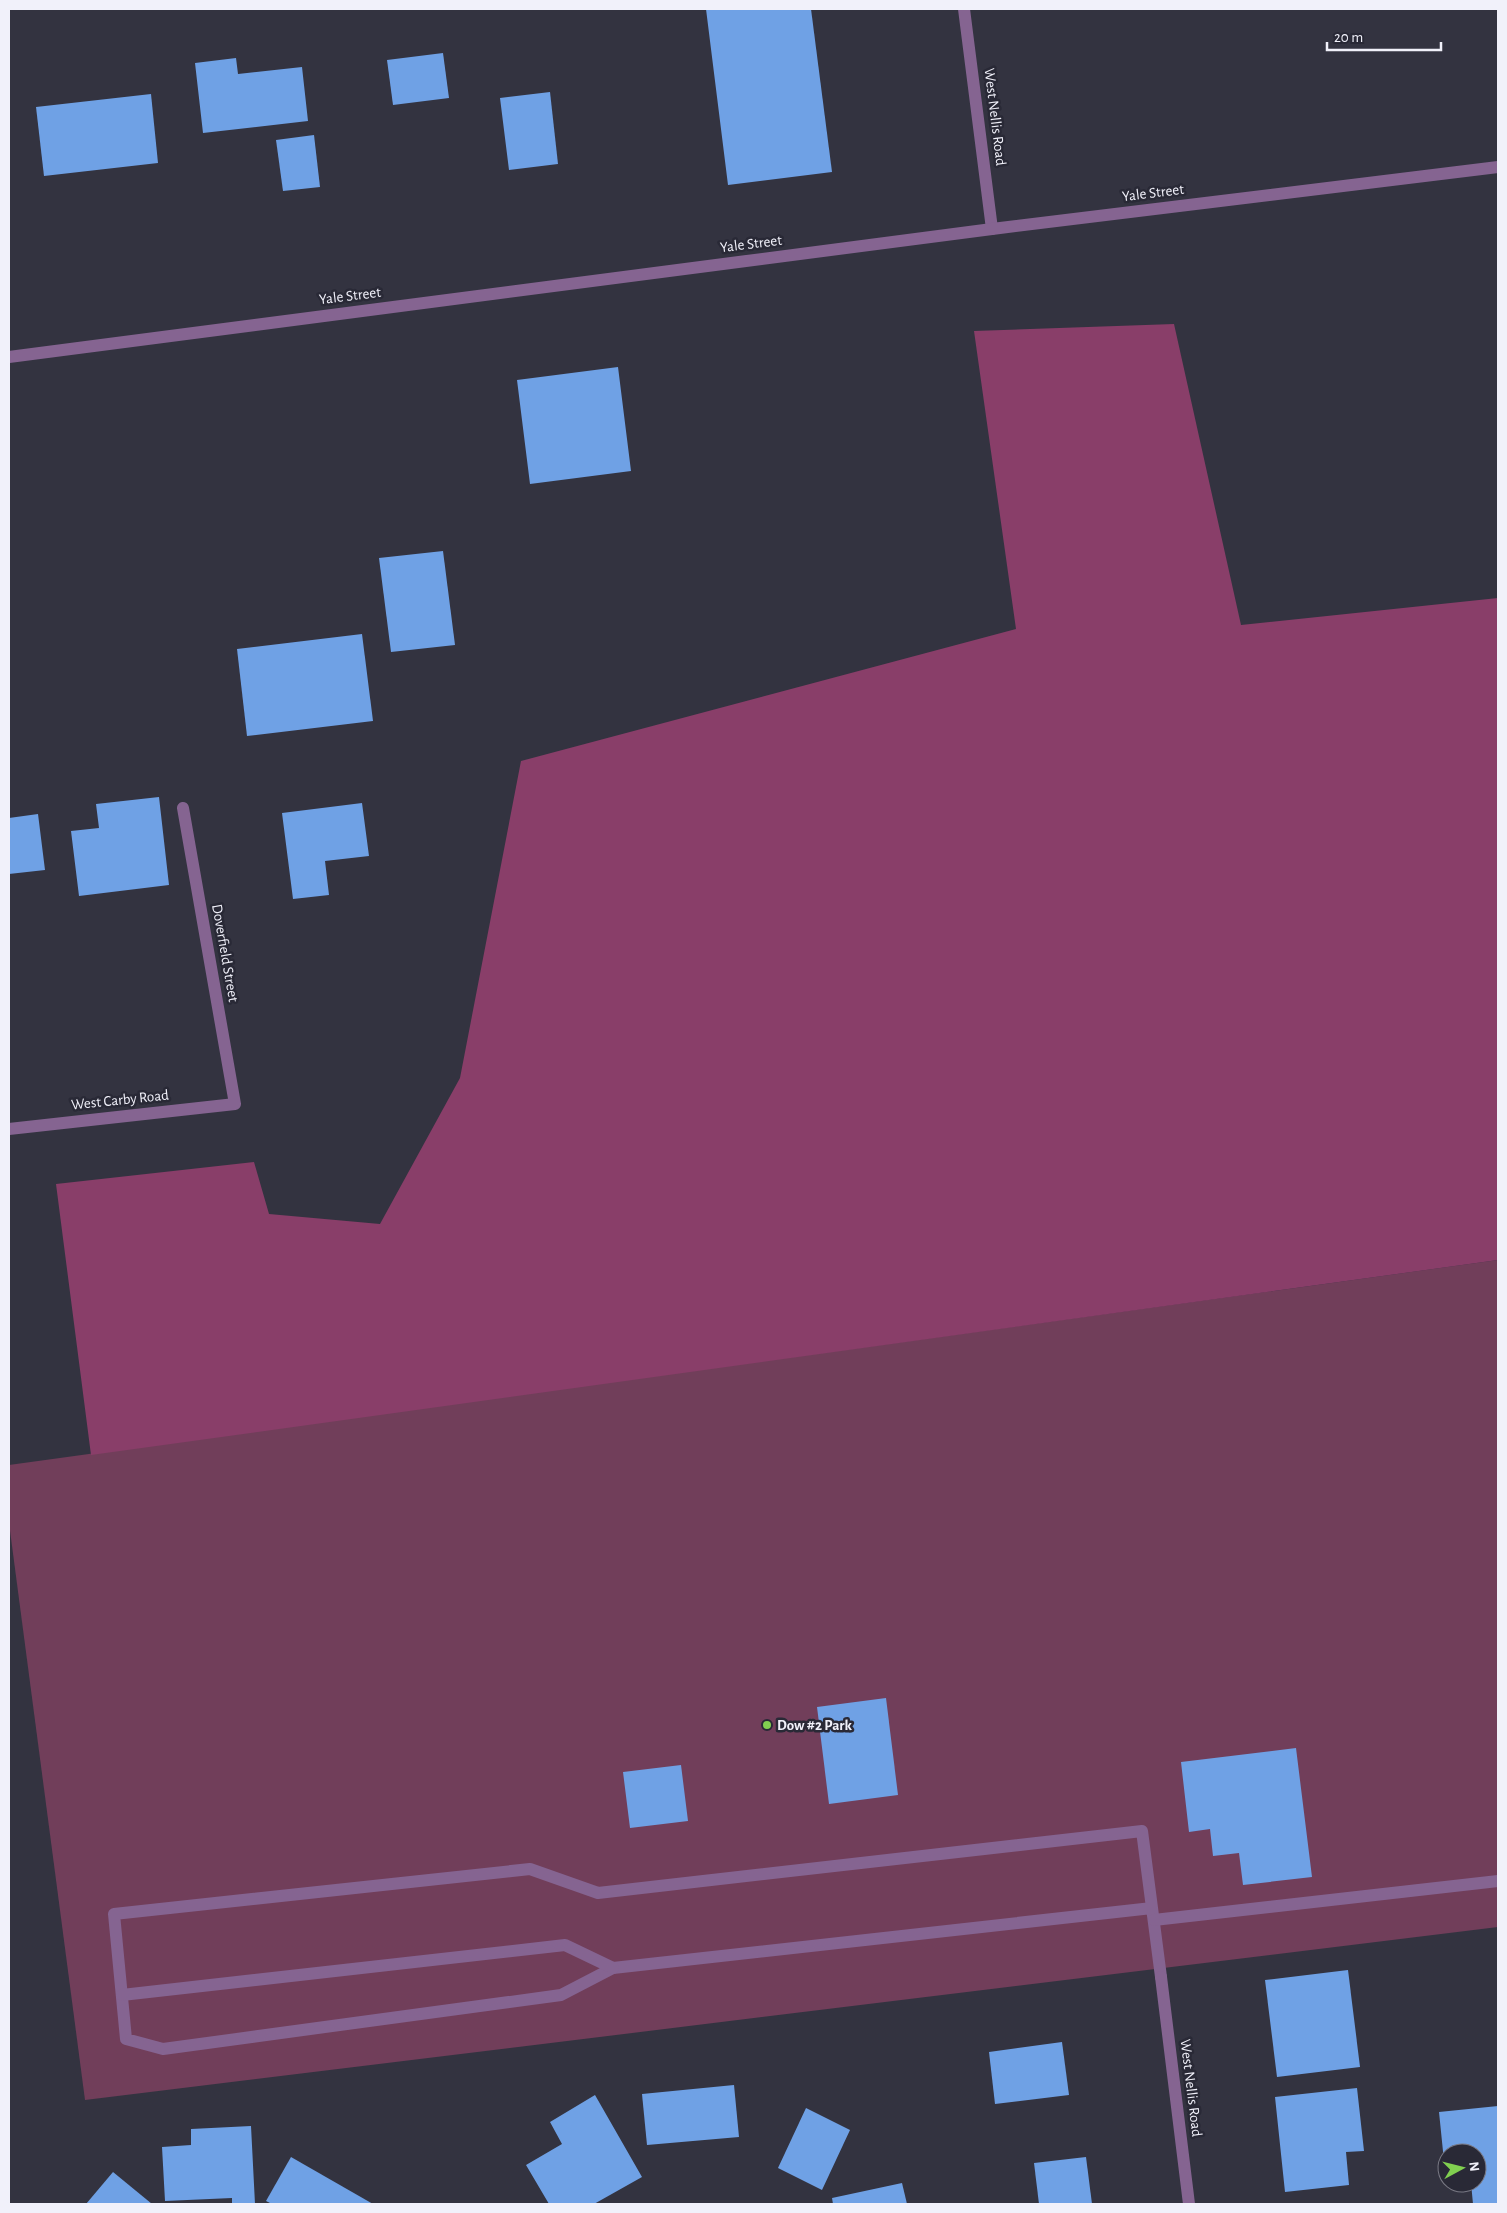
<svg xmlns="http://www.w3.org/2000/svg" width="1507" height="2213" font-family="'Alegreya Sans',sans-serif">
	<rect width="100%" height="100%" fill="#333340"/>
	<polygon fill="#713e5a" points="1498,1260 1498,1927 85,2100 9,1523 9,1465"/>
	<polygon fill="#893e69" points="1174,324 1241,625 1498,598 1498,1260 91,1455 56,1184 254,1162 269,1214 380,1224 460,1078 521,761 1016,629 974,331"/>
	<g fill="#6fa1e5">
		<polygon points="706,9 811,9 832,172 728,185"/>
		<polygon points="443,53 449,98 393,105 387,60"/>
		<polygon points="236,58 238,74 302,67 308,121 203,133 195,63"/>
		<polygon points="550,92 558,164 509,170 500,98"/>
		<polygon points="151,94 158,163 44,176 36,107"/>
		<polygon points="314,135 320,187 283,191 276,140"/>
		<polygon points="618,367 631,471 530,484 517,380"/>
		<polygon points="443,551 455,645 391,652 379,558"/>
		<polygon points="362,634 373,721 247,736 237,649"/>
		<polygon points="159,797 169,885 79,896 71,831 99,828 96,804"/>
		<polygon points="362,803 369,856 325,861 329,895 293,899 282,813"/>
		<polygon points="38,814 45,870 9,874 9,818"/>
		<polygon points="886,1698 898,1795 829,1804 817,1707"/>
		<polygon points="1296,1748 1312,1877 1243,1885 1239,1853 1213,1856 1210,1829 1189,1832 1181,1762"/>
		<polygon points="681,1765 688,1821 630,1828 623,1772"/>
		<polygon points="1348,1970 1360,2067 1277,2077 1265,1980"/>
		<polygon points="1062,2042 1069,2095 995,2104 989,2052"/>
		<polygon points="734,2085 739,2137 647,2145 642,2094"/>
		<polygon points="1357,2088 1364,2151 1346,2152 1349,2185 1285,2192 1275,2097"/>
		<polygon points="595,2095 642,2177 594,2204 549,2204 526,2165 562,2144 550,2122"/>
		<polygon points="1498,2106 1498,2203 1473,2204 1471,2183 1477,2183 1477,2153 1447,2153 1447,2171 1445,2171 1439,2112"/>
		<polygon points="806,2108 850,2130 822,2190 778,2168"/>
		<polygon points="251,2126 255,2204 232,2204 232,2198 165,2201 162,2147 191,2145 191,2129"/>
		<polygon points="291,2157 373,2204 272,2204 266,2201"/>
		<polygon points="1086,2157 1092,2204 1039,2204 1034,2163"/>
		<polygon points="113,2172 152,2204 86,2204"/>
		<polygon points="902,2183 907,2204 833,2204 832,2198"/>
	</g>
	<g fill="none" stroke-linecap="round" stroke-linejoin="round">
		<g stroke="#856491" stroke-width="12">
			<polyline points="1152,1908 613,1968 561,1995 163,2049 126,2039 114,1914 530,1869 598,1893 1142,1831 1161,1977"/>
			<polyline points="1154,1920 1498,1881"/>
			<polyline points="122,1995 565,1945 613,1968"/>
		</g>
		<g stroke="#856491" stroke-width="12">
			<polyline points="964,9 992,229"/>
			<polyline points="9,357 992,229 1498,167"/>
			<polyline points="9,1129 235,1104 183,808"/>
			<polyline points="1161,1977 1189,2204"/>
		</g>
	</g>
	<circle fill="#81d050" stroke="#292936" stroke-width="2" cx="767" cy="1725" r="5"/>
	<g text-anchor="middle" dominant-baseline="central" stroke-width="5" stroke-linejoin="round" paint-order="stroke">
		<g font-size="15" fill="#f1f1fa" stroke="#292936">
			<text transform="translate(995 117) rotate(83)">West Nellis Road</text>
			<text transform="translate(1153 193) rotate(-7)">Yale Street</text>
			<text transform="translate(751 244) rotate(-7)">Yale Street</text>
			<text transform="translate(350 296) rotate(-7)">Yale Street</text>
			<text transform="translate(225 953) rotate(80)">Doverfield Street</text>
			<text transform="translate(120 1100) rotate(-6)">West Carby Road</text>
			<text transform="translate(1191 2088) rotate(83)">West Nellis Road</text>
		</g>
		<g font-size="15" font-weight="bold" fill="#f1f1fa" stroke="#292936" text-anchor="start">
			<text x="777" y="1725">Dow #2 Park</text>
		</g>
	</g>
	<rect width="1507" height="2213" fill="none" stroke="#f1f1fa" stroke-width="20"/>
	<g transform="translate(1462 2168) rotate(83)"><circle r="24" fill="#292936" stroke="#797984"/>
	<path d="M0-4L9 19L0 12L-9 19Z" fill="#81d050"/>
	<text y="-8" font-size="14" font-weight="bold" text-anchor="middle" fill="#f1f1fa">N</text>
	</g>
	<path d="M1327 42v8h114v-8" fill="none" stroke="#f1f1fa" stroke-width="2.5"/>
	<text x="1334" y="42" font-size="15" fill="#f1f1fa" stroke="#292936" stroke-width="4" paint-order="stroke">20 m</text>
</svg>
